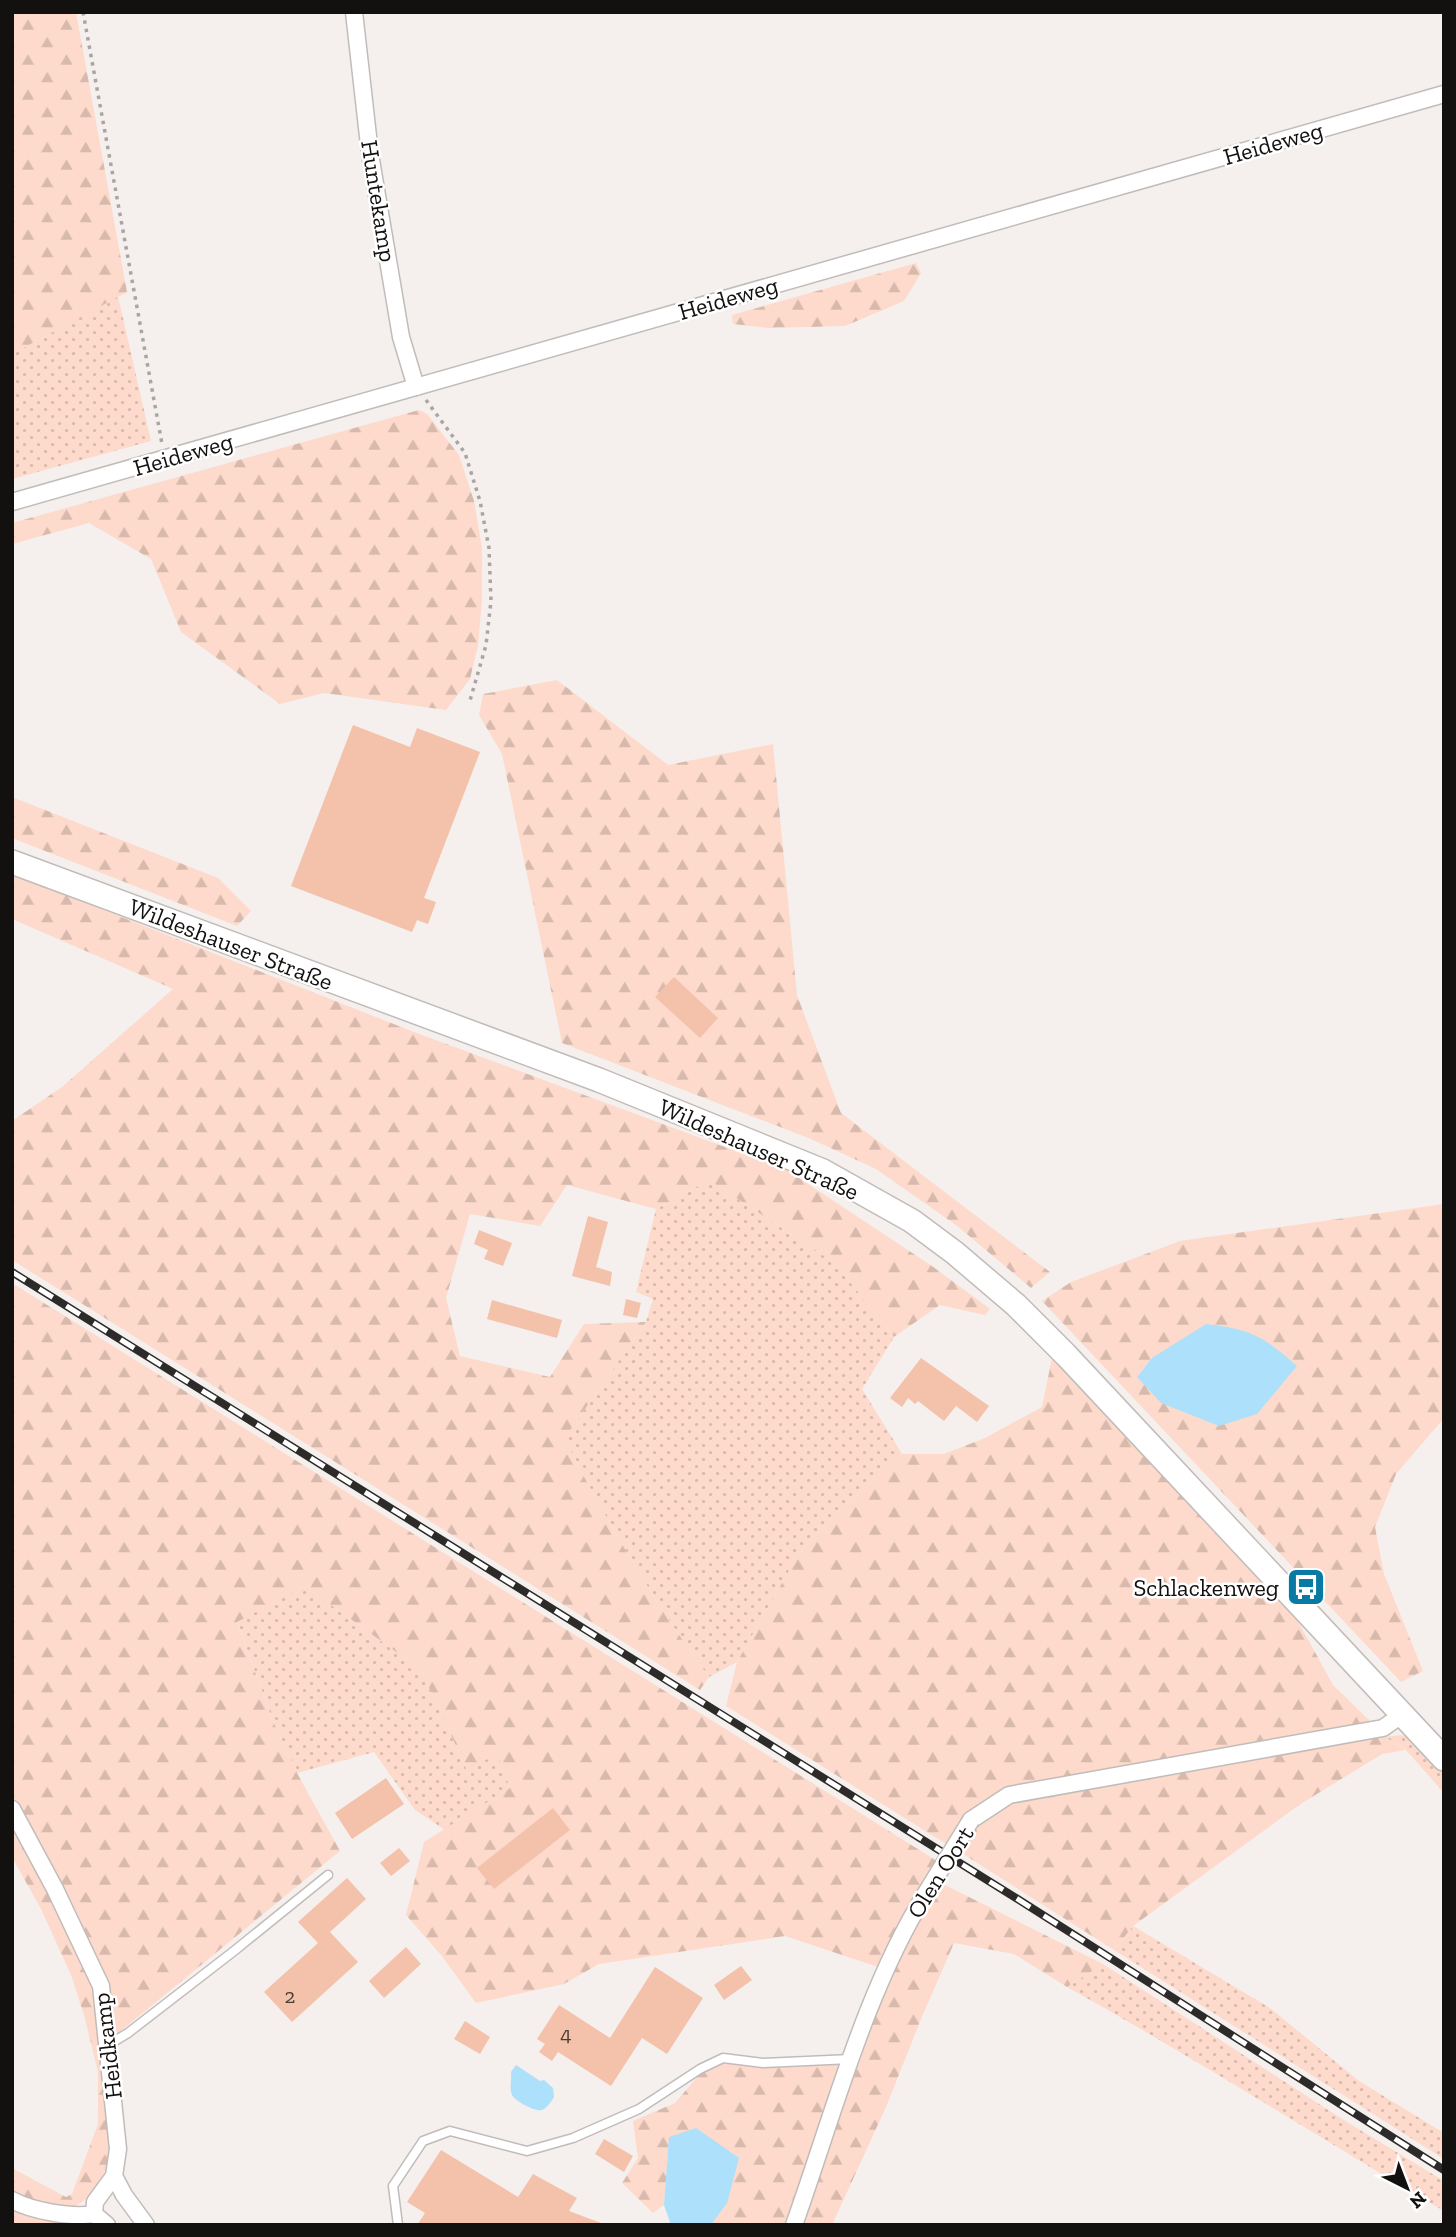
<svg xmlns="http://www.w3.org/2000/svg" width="1456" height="2237" font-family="'Zilla Slab',serif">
	<defs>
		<pattern id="grass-dots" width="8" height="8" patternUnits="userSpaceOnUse" patternTransform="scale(1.75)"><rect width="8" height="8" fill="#fddacb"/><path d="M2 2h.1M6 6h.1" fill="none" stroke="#d8baad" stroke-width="1.8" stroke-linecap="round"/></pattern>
		<pattern id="forest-firs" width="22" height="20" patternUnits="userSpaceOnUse" patternTransform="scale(1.75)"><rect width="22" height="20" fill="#fddacb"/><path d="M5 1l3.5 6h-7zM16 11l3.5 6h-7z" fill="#d8baad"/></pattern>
	</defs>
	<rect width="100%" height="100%" fill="#f5f0ed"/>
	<g fill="url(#grass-dots)">
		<polygon points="118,296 151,441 12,479 12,354"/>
		<path d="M709,1180L835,1263L894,1337L862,1389L902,1454L838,1512L798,1555L737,1662L709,1677C654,1603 607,1521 564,1439L646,1322L653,1299L636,1292L656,1209Z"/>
		<polygon points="305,1586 421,1670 467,1770 497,1753 510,1788 445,1830 415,1810 374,1752 297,1773 272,1719 237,1621"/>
		<polygon points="1401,1735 1412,1738 1444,1773 1444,1793 1406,1750 1385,1737"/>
		<polygon points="1133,1926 1270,2008 1359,2081 1444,2133 1444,2159 1114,1950"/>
		<path d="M1103,1964L1347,2122L1444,2181V2211C1318,2137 1195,2058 1067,1987Z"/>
	</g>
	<g fill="url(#forest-firs)" fill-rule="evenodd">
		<polygon points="12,12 76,12 127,292 12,354"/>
		<polygon points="916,263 921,273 904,301 845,326 768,328 733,324 732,315"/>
		<polygon points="419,410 427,414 459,455 474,501 482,548 482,599 478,646 470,679 446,710 324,693 280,704 181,632 151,559 89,523 12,544 12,523"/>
		<polygon points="557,680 668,765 773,744 797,995 841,1113 1050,1272 1031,1288 956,1225 876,1169 811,1139 562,1043 502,754 479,715 483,694"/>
		<polygon points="12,797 218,878 251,911 237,926 12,838"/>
		<path d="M12,874L414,1032L787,1170L932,1266L990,1309L985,1315L940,1305L894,1337L835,1263L709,1180L656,1209L567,1185L540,1226L470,1214L446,1298L460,1356L550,1377L584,1324L646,1322L564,1439C607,1521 654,1603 709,1677L700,1690L12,1260V1121L62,1087L173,989L12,919Z"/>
		<path d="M1444,1204V1418L1396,1474L1375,1527L1384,1574L1423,1671L1401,1682L1042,1301L1071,1282L1180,1241ZM1152,1358L1219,1426L1200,1418L1137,1377Z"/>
		<polygon points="12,1283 937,1861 897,1925 878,1967 785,1936 599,1964 564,1984 476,2003 441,1955 406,1915 424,1842 510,1788 497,1754 467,1770 421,1670 305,1586 237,1622 272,1719 297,1773 340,1851 117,2034 106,1984 60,1885 12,1798"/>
		<polygon points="1052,1358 1084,1388 1294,1614 1333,1685 1372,1723 1007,1788 967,1814 946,1844 726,1706 737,1662 798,1555 838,1512 902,1454 944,1454 985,1438 1042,1407"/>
		<polygon points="1385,1737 1405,1750 1382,1754 1299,1805 1133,1926 1114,1950 960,1852 974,1826 1012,1801 1346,1741"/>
		<path d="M12,1819L96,1990L111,2152C108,2166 104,2175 96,2187C73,2222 43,2208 12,2191V2168L66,2197L72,2194L98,2124V2072L84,2015L71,1975L41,1909L12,1857Z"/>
		<polygon points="939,1882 1103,1964 1067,1987 1014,1954 954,1943 921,2019 886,2107 832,2225 805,2225 802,2223 893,1967"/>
		<polygon points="724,2062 839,2062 787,2225 711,2225 727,2203 669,2138 664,2205 653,2213 622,2183 638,2158 633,2121 675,2103 699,2075"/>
		<polygon points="12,2206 67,2221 69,2225 12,2225"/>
	</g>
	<g fill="#ace0fb">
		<path d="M1206,1324C1251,1329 1264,1337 1297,1366L1257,1414L1219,1426L1161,1403L1137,1377L1152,1358Z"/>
		<path d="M516,2065L540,2081L544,2080L553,2088L554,2097C551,2102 547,2108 542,2110C535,2112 515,2101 512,2095C509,2086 512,2079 511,2072Z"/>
		<polygon points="696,2128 739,2158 727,2203 711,2225 671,2225 664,2205 669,2137"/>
	</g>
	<g fill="#f4c1ab">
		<polygon points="353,725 410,747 417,728 480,752 424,898 436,902 428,924 417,920 412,932 291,886"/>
		<polygon points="674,977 718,1018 700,1038 655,997"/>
		<polygon points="588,1216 608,1222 596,1267 612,1272 610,1286 572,1276"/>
		<polygon points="479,1230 512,1243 503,1266 484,1259 488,1250 474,1244"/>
		<polygon points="626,1299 641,1303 637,1318 623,1315"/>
		<polygon points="492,1300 562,1320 557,1338 487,1319"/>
		<polygon points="921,1358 989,1406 977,1422 956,1406 944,1421 918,1401 915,1404 908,1398 902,1407 890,1398"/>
		<polygon points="386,1778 404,1804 352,1839 335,1813"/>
		<polygon points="553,1808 570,1830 494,1889 477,1868"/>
		<polygon points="399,1848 410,1861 391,1876 380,1863"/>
		<polygon points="347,1878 366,1899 330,1932 358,1962 292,2022 264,1992 318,1943 298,1922"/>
		<polygon points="406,1947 421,1964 384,1998 369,1981"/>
		<polygon points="741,1966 752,1980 724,2000 714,1985"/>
		<polygon points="655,1967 703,1998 667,2054 642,2038 611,2086 558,2052 552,2061 539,2052 545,2044 537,2039 559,2005 610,2038"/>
		<polygon points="465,2021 490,2037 480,2054 454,2039"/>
		<polygon points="604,2139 633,2156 624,2172 595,2154"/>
		<polygon points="441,2150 518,2197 533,2174 577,2198 569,2211 601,2223 601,2225 417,2225 425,2213 407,2202"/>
	</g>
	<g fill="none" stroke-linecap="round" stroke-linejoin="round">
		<g stroke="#c1bcb9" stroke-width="11">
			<g id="service">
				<polyline points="108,2045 128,2033 234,1951 328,1875"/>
				<polyline points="398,2225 393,2186 423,2141 450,2131 527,2151 573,2138 639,2109 700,2069 723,2058 763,2063 851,2059"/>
			</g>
		</g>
		<g stroke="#c1bcb9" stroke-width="19">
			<g id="minor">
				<polyline points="354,12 370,154 401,337 416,387"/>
				<polyline points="12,502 1444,94"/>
				<polyline points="12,1809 55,1889 101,1986 118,2149 114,2176 95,2202 94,2214"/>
				<polyline points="971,1820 1009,1795 1383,1728 1403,1714"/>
				<polyline points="114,2176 124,2195 146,2225"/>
				<path d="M12,2200C32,2211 72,2218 94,2214"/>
				<polyline points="94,2214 107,2225"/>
				<path d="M794,2225C833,2116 865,1991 926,1893"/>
			</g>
		</g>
		<g stroke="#c1bcb9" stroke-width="26">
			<polyline id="secondary" points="12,862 599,1080 823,1171 912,1221 955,1253 1016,1305 1066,1355 1444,1759"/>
		</g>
		<g stroke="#a9a5a3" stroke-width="3.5" stroke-dasharray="3.5 5" stroke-linecap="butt">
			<polyline points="83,12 162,444"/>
			<polyline points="426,400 465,453 480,501 489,548 491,601 486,645 469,704"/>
		</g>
		<use href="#service" stroke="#fff" stroke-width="8"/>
		<use href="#minor" stroke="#fff" stroke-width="16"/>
		<use href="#secondary" stroke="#fff" stroke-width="23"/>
		<g stroke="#2d2b29" stroke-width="8">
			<polyline id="rail" points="12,1272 1016,1898 1444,2170"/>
		</g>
		<use href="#rail" stroke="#fff" stroke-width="5" stroke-dasharray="16" stroke-linecap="butt"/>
		<g stroke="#c1bcb9" stroke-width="19" stroke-linecap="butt">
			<polyline id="minor-bridge" points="926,1893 971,1820"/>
		</g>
		<use href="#minor-bridge" stroke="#fff" stroke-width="16"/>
	</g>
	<defs>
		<g id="bus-square" transform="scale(2.0125)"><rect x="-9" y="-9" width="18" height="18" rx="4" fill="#097aa3" stroke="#fff"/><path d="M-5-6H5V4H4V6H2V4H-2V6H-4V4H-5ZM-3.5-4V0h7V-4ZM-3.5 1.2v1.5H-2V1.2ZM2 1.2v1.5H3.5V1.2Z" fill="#fff"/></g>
	</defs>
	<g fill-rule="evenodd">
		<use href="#bus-square" x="1306" y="1587"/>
	</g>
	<g text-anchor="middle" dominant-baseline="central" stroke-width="5" stroke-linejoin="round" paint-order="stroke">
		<g font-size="21" fill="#4b3d37">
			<text x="290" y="1995">2</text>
			<text x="566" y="2033">4</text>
		</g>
		<g font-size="24" fill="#131110" stroke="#fff">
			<text transform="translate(1273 143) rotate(-16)">Heideweg</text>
			<text transform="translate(379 201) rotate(81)">Huntekamp</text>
			<text transform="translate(728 298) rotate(-16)">Heideweg</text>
			<text transform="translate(183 454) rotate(-16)">Heideweg</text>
			<text transform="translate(231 944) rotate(21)">Wildeshauser Straße</text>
			<text transform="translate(759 1149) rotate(24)">Wildeshauser Straße</text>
			<text transform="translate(940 1872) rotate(-58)">Olen Oort</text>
			<text transform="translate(107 2046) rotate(-97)">Heidkamp</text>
		</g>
		<g font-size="24" fill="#131110" stroke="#fff" text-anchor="end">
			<text x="1279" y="1587">Schlackenweg</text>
		</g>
	</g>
	<rect width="1456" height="2237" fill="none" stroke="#131110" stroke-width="28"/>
	<g transform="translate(1407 2188) rotate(138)" stroke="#ffffff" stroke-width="5" paint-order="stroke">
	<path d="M0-5L12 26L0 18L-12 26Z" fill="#131110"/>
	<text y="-10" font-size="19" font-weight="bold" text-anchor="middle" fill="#131110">N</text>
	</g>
</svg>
